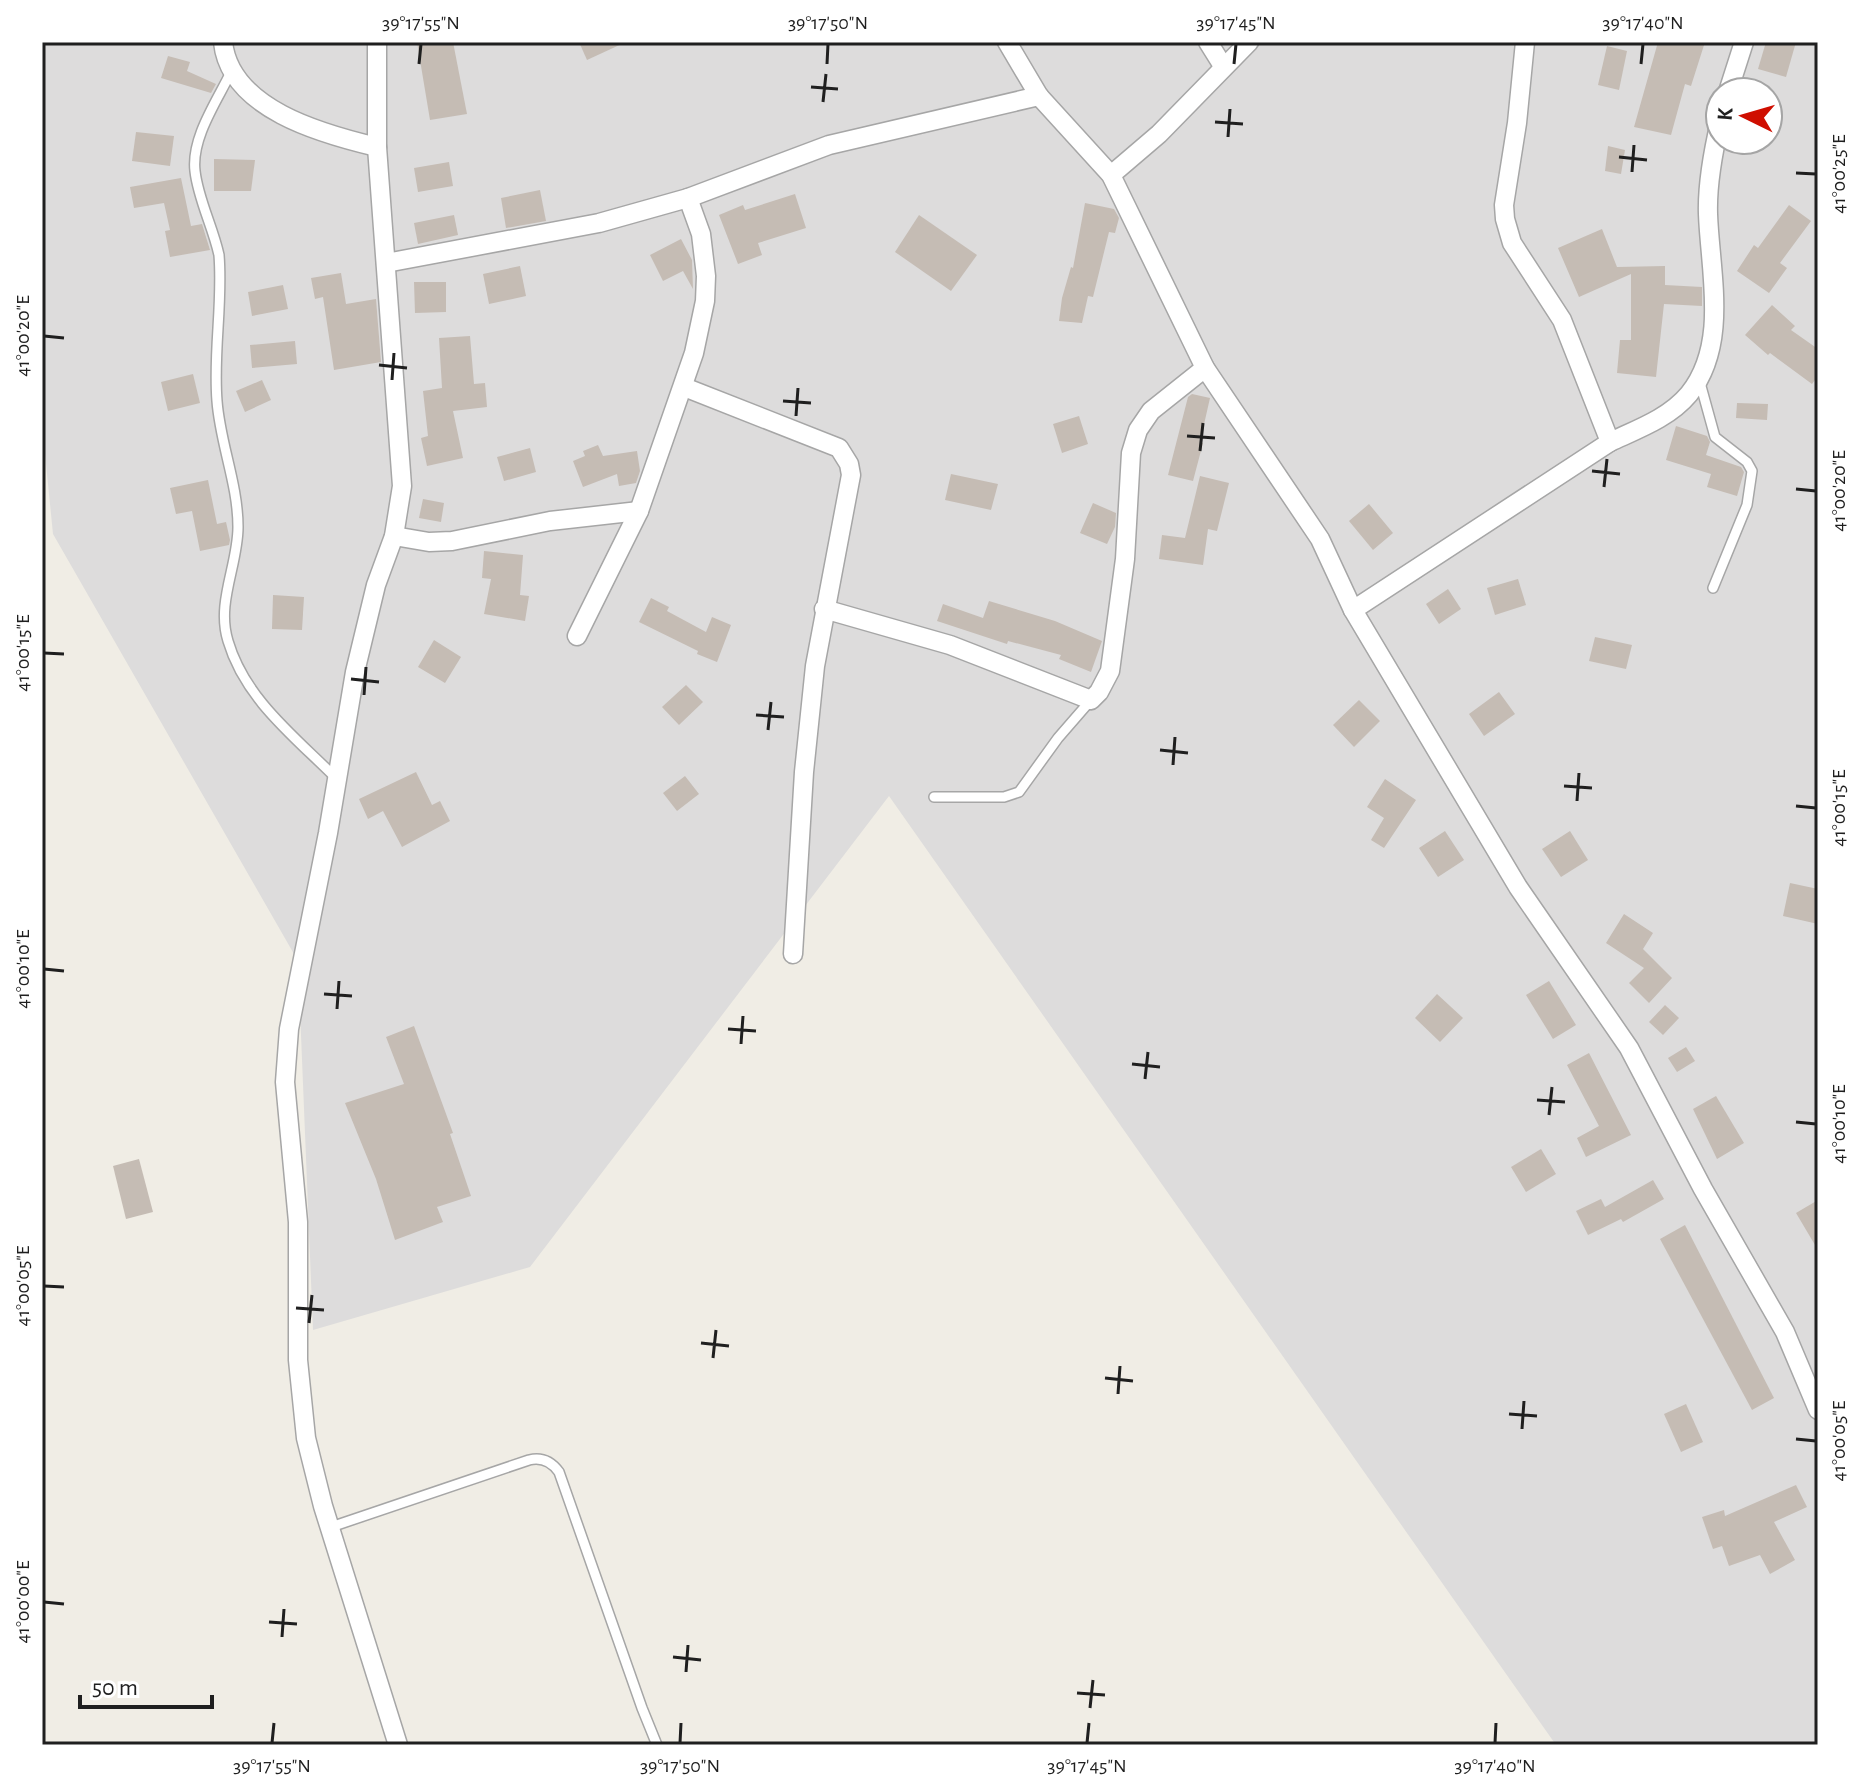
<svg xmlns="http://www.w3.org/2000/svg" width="1860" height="1787" font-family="'Alegreya Sans',sans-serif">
	<rect width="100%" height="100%" fill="#f0ede5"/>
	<path fill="#dddcdc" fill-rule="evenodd" d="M42,42H1818V1745H1556L889,796L530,1267L313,1330L298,961L53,534L42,424ZM1720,92H1768V140H1720Z"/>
	<g fill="#c5bcb4">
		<polygon points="417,42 453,42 467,114 430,120"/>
		<polygon points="579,42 626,42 587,60"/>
		<polygon points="1658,42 1705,42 1691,86 1685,84 1671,135 1634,127"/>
		<polygon points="1766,42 1796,42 1786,77 1758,69"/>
		<polygon points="1607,46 1627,51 1619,90 1598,85"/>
		<polygon points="168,56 190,62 187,71 216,84 211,93 161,78"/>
		<polygon points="136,132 174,136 170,166 132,161"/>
		<polygon points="1608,146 1625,150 1621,174 1605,171"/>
		<polygon points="214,159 255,160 251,191 214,191"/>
		<polygon points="449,162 453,186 418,192 414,168"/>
		<polygon points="181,178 191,226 202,224 210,250 170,257 165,231 170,230 164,203 134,208 130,187"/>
		<polygon points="540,190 546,221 506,228 501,198"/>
		<polygon points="795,194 806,228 758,243 762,255 738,264 719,215 743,205 745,210"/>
		<polygon points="1085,203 1114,209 1119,218 1115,233 1109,232 1093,297 1088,296 1082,323 1059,321 1062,298 1071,267 1073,268"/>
		<polygon points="1789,205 1811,221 1780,263 1787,268 1769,293 1737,271 1754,245 1758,248"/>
		<polygon points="454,215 458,235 418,244 414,223"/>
		<polygon points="919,215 977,255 951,291 895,252"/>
		<polygon points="1602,229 1617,267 1665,266 1665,285 1702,287 1702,306 1664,304 1656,377 1617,373 1620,340 1631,340 1631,274 1579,297 1558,248"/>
		<polygon points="681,239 692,260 693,289 683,271 663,281 650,255"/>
		<polygon points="520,266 526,296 489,304 483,274"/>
		<polygon points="341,273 346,304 376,299 381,362 334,370 323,297 315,299 311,278"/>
		<polygon points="414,282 446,282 446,312 415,313"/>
		<polygon points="283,285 288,309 252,316 248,292"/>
		<polygon points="1772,305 1795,326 1791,330 1818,349 1818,376 1812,384 1770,353 1768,355 1745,335"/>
		<polygon points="470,336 474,384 485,383 487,407 453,411 463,458 427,466 421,438 428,436 423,391 442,388 439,338"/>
		<polygon points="295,341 297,364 252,368 250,345"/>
		<polygon points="193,374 200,403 168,411 161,382"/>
		<polygon points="262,380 271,400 245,412 236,391"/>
		<polygon points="1192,394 1210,398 1200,442 1203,443 1193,481 1168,475 1188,397"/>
		<polygon points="1737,403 1768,404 1767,420 1736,418"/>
		<polygon points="1079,416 1088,444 1062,453 1053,424"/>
		<polygon points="1676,426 1707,436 1710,442 1706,455 1741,467 1744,472 1737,496 1707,487 1711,474 1666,460"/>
		<polygon points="598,445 603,456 637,451 640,471 636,483 619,486 617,474 583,487 573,461 585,456 583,451"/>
		<polygon points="530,448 536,472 504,481 497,457"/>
		<polygon points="951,474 998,484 991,510 945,500"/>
		<polygon points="1200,476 1229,483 1217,531 1208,529 1203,565 1159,559 1162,535 1185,538"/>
		<polygon points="208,480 217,524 226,522 230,540 229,545 200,551 192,511 176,514 170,488"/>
		<polygon points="423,499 444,503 441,522 419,518"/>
		<polygon points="1093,503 1116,513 1115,527 1107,544 1080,533"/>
		<polygon points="1369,504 1393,533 1373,550 1349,521"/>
		<polygon points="484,551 523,555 520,595 529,596 525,621 484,614 491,579 482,578"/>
		<polygon points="1518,579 1526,605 1495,615 1487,588"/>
		<polygon points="1448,589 1461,609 1439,624 1426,604"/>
		<polygon points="273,595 304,597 302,630 272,629"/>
		<polygon points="651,598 669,607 667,611 706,632 712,617 731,625 717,662 697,654 698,651 639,622"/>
		<polygon points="989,601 1055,621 1102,641 1091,672 1059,659 1061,655 1008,641 1007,644 937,621 943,604 983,618"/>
		<polygon points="1595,637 1632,645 1626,669 1589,661"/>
		<polygon points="434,640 461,657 445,683 418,667"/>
		<polygon points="686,685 703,702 679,725 662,707"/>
		<polygon points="1499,692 1515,714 1484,736 1469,714"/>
		<polygon points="1359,700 1380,721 1354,747 1333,725"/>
		<polygon points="416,772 432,805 440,801 450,821 402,847 383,811 368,819 359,799"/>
		<polygon points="685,776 699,794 677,811 663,793"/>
		<polygon points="1385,779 1416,800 1384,848 1371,840 1384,818 1367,807"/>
		<polygon points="1445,831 1464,860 1438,877 1419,848"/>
		<polygon points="1570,831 1588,860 1561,877 1542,849"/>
		<polygon points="1790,883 1818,889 1818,924 1783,916"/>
		<polygon points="1624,914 1653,933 1643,949 1672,978 1649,1003 1629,983 1644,968 1606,943"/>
		<polygon points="1549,981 1576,1025 1553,1039 1526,995"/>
		<polygon points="1437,994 1463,1018 1440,1042 1415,1018"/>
		<polygon points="1665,1005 1679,1018 1663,1035 1649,1022"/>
		<polygon points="414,1026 453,1133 450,1134 471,1196 437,1207 443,1222 395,1240 376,1179 345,1103 404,1084 386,1037"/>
		<polygon points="1686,1047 1695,1061 1677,1072 1668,1058"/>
		<polygon points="1589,1053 1631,1135 1586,1157 1577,1138 1599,1126 1567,1065"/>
		<polygon points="1716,1096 1744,1143 1717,1159 1693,1109"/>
		<polygon points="1541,1149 1556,1174 1526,1192 1511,1167"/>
		<polygon points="139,1159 153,1212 126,1219 113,1166"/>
		<polygon points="1653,1180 1664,1199 1623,1222 1621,1219 1588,1235 1576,1211 1601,1199 1605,1207"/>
		<polygon points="1818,1200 1818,1250 1796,1213"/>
		<polygon points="1685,1225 1774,1398 1752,1410 1660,1239"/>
		<polygon points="1686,1404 1703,1442 1681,1452 1664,1414"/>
		<polygon points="1796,1485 1807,1507 1774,1522 1795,1560 1770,1574 1760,1555 1729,1566 1722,1546 1713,1549 1702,1517 1724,1510 1725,1516"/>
	</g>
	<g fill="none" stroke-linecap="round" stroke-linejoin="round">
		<g stroke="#a6a6a6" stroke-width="12">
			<g id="lane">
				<path d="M231,72C217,101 191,138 195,171C198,199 213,227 219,255C223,304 213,352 217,401C220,443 238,484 238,527C238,565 216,603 228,641C245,699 295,737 336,778"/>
				<polyline points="1699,379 1715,437 1747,462 1752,471 1747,505 1713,588"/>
				<polyline points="934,797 1004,797 1019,792 1058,738 1091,700"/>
				<path d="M331,1527L529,1460C541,1457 551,1461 559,1472L642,1708L657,1745"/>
			</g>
		</g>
		<g stroke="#a6a6a6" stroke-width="21">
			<g id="street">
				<path d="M223,42C230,109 322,134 377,147"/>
				<polyline points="377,42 377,147 402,486 394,536 376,585 355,672 328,833 289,1029 285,1082 298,1222 298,1360 306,1438 323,1506 398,1745"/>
				<polyline points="1007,42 1039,96 1111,175 1205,368 1320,539 1353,610 1518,887 1629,1048 1703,1189 1785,1332 1818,1410"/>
				<polyline points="1208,42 1223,66"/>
				<polyline points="1525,42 1517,123 1504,205 1505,219 1512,243 1562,320 1610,442"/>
				<polyline points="1728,92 1744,42"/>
				<polyline points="1111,175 1159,134 1249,42"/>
				<polyline points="386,263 599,223 688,198 829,145 1039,96"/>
				<polyline points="684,387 839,448 849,464 851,475 815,666 804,772 793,954"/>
				<polyline points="394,536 429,542 452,541 550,521 639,511"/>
				<polyline points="824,609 950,645 1091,700 1099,692 1110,671 1125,559 1131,453 1138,430 1151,411 1205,368"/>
				<path d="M1353,610L1610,442C1638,429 1669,418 1689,394C1729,344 1710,272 1708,214C1707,183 1713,152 1720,122"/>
				<polyline points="577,636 639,511 694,353 705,301 706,276 701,234 688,198"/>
			</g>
		</g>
		<use href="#lane" stroke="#fff" stroke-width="9"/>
		<use href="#street" stroke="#fff" stroke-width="18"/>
	</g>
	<path fill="none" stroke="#1f1f1f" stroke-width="3" d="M419,64L421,44M827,64L828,44M1234,64L1236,44M1641,64L1643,44M811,87L838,89M823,102L826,74M1215,122L1243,124M1228,137L1230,109M1619,157L1647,160M1632,172L1634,145M1796,173L1816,174M44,336L64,338M379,365L407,368M392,380L394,353M783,401L811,403M796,416L798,388M1187,436L1215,438M1200,451L1203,423M1592,471L1620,474M1604,487L1607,459M1796,489L1816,491M44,653L64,654M351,679L379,682M364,695L366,667M756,715L784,717M768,730L771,702M1160,750L1188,753M1173,765L1175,737M1564,786L1592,788M1577,801L1579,773M1796,806L1816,808M44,969L64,971M324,994L352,996M337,1009L339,981M728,1029L756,1031M741,1044L743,1016M1132,1064L1160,1067M1145,1079L1148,1052M1537,1100L1565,1102M1549,1115L1552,1087M1796,1122L1816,1124M44,1286L64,1287M296,1308L324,1310M309,1323L312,1295M701,1343L729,1346M713,1358L716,1330M1105,1378L1133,1381M1118,1394L1120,1366M1509,1414L1537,1416M1522,1429L1524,1401M1796,1439L1816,1441M44,1602L64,1604M269,1622L297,1624M282,1637L284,1609M673,1657L701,1660M686,1672L688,1645M1077,1693L1105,1695M1090,1708L1093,1680M272,1743L274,1723M680,1743L681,1723M1087,1743L1089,1723M1495,1743L1496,1723"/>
	<rect width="1860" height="1787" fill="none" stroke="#ffffff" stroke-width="88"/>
	<g transform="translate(1744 116) rotate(275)"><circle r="38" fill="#ffffff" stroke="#a5a5a5" stroke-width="2"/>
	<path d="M0-6L14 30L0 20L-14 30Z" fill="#cf0e00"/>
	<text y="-12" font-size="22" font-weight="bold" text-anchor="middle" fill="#1f1f1f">K</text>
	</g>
	<path d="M80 1695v12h132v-12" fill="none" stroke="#1f1f1f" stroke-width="4"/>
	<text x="92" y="1695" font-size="24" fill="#1f1f1f" stroke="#ffffff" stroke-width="6" paint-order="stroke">50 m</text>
	<rect x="44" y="44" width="1772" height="1699" fill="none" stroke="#1f1f1f" stroke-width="3"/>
	<g font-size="20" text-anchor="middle" fill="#1f1f1f">
		<text x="421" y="29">39°17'55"N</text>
		<text x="828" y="29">39°17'50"N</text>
		<text x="1236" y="29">39°17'45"N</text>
		<text x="1643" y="29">39°17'40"N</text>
		<text transform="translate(1838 174) rotate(-90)" y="7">41°00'25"E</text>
		<text transform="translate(22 336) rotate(-90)" y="7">41°00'20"E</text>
		<text transform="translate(1838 491) rotate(-90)" y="7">41°00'20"E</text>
		<text transform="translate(22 653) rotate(-90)" y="7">41°00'15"E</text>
		<text transform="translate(1838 808) rotate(-90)" y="7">41°00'15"E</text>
		<text transform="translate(22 969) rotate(-90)" y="7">41°00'10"E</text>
		<text transform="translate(1838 1124) rotate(-90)" y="7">41°00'10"E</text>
		<text transform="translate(22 1286) rotate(-90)" y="7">41°00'05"E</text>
		<text transform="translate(1838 1441) rotate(-90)" y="7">41°00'05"E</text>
		<text transform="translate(22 1602) rotate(-90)" y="7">41°00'00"E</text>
		<text x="272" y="1772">39°17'55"N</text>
		<text x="680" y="1772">39°17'50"N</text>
		<text x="1087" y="1772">39°17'45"N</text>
		<text x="1495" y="1772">39°17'40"N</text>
	</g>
</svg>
